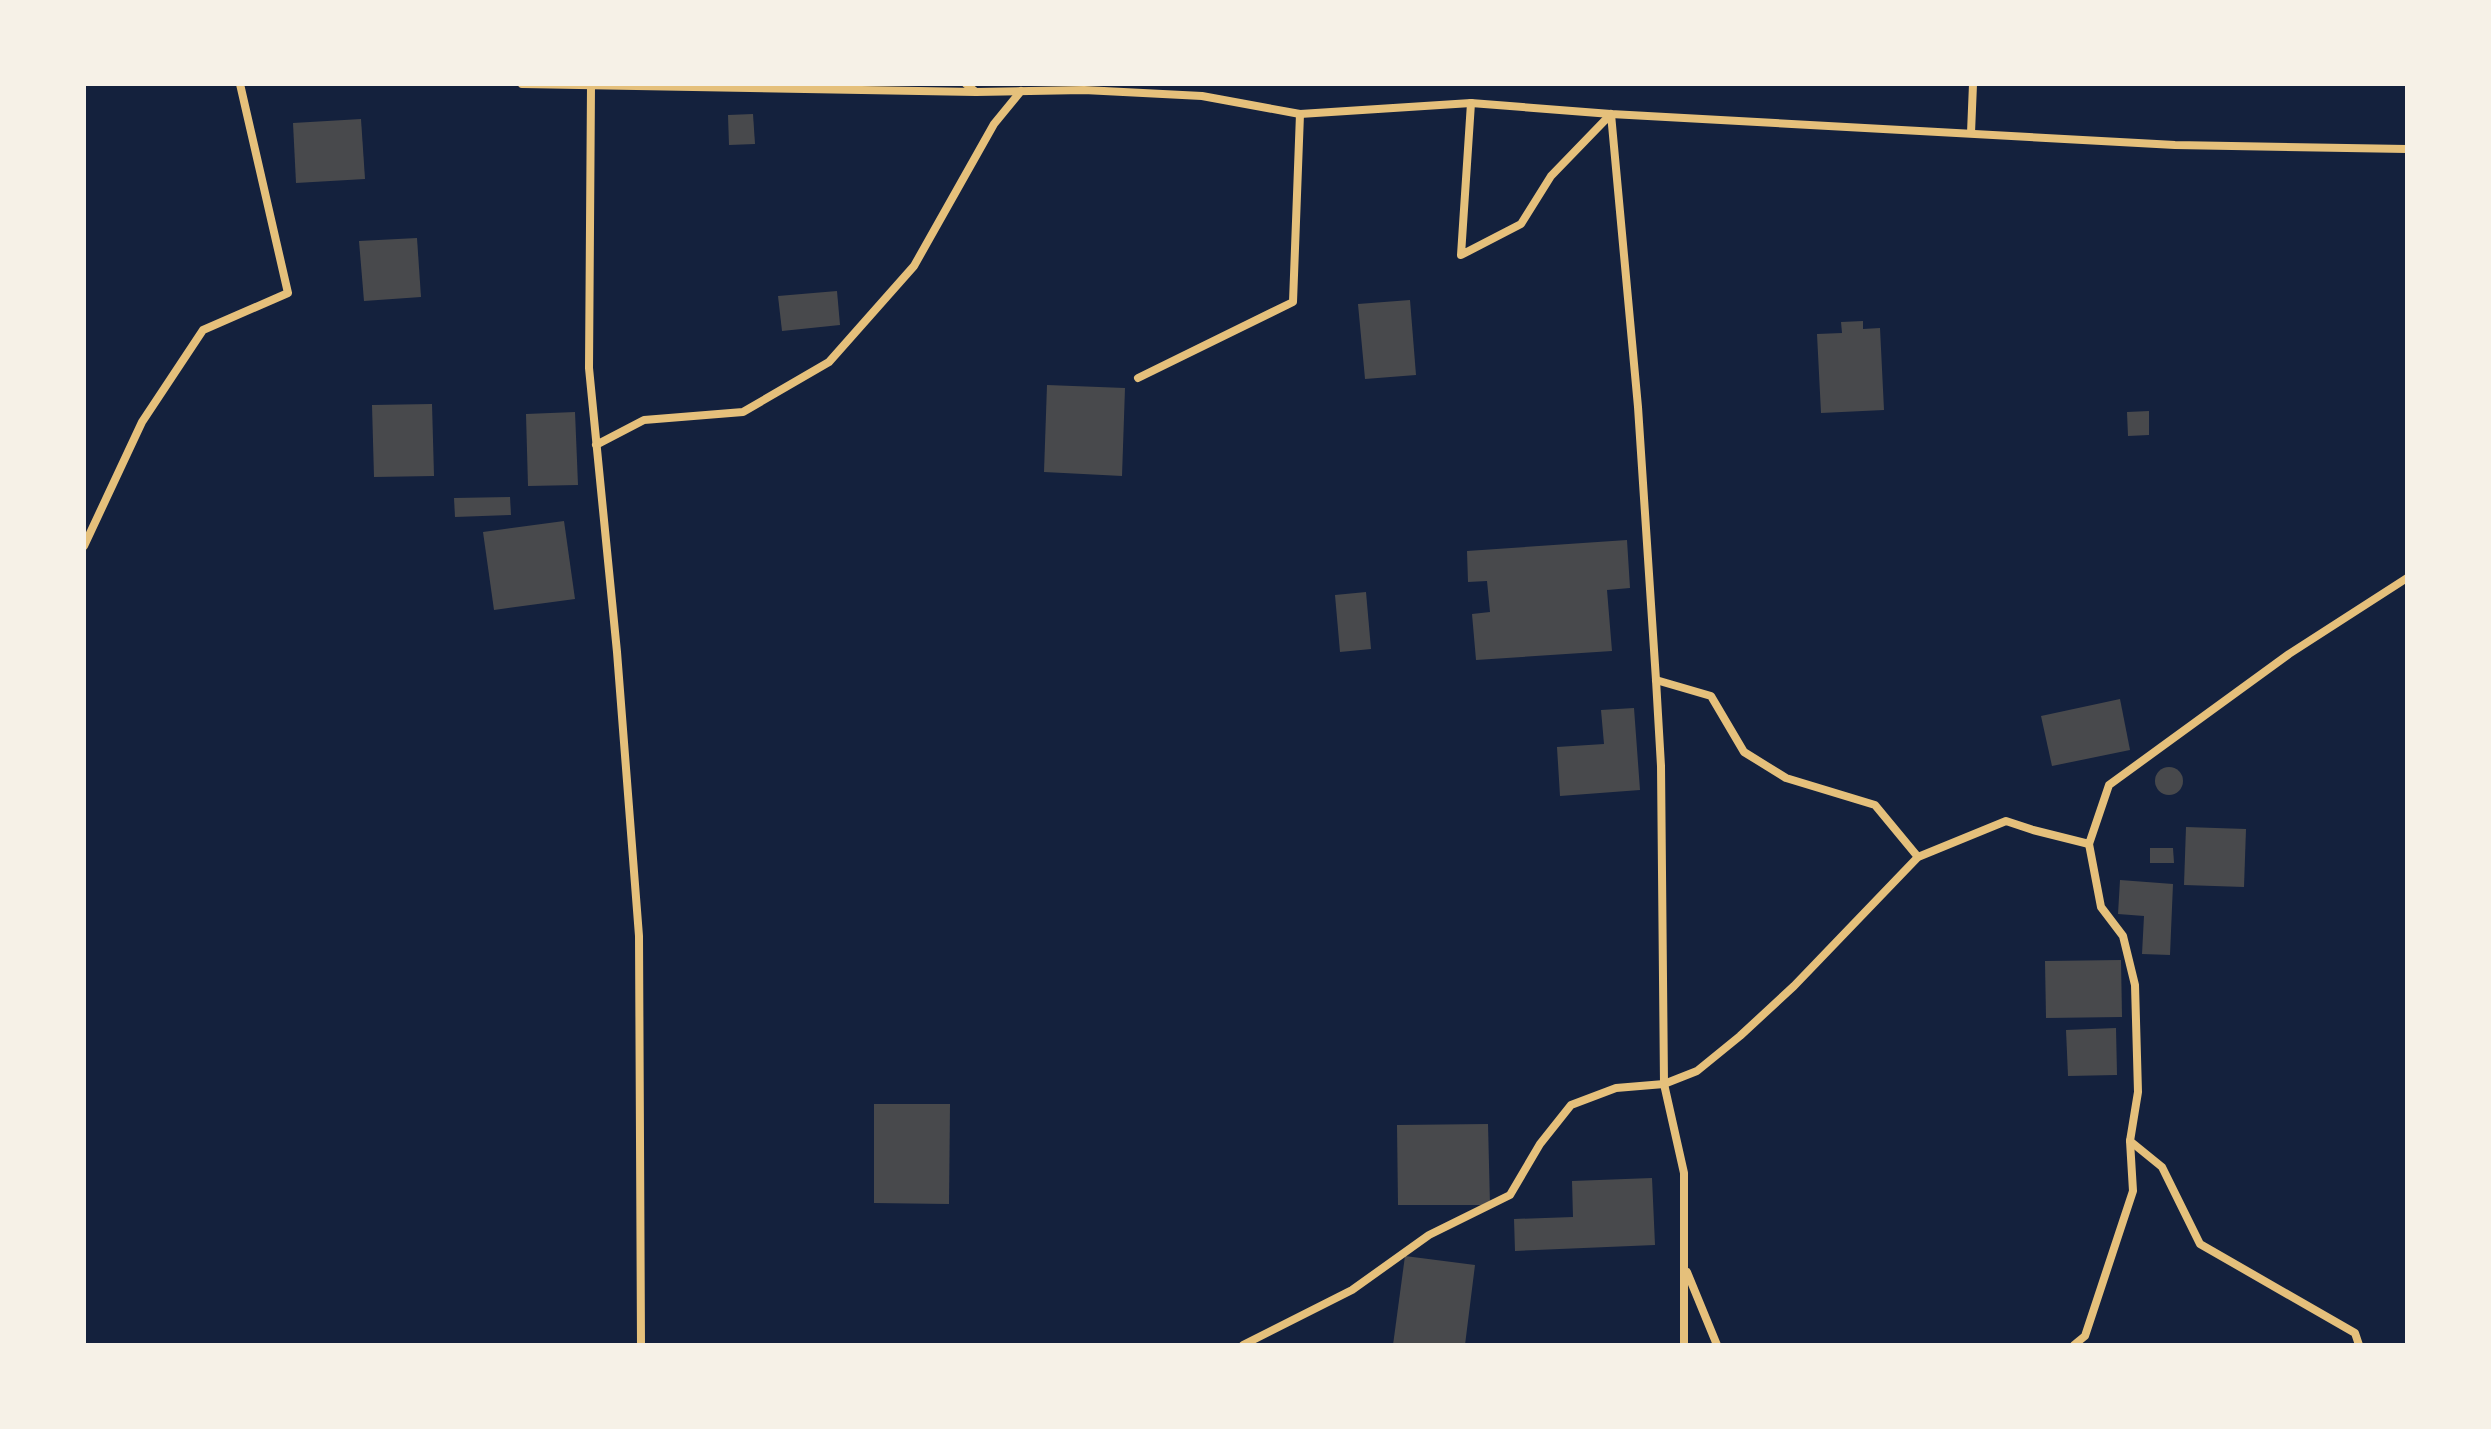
<svg xmlns="http://www.w3.org/2000/svg" width="2491" height="1429" font-family="'DejaVu Sans',sans-serif">
	<rect width="100%" height="100%" fill="#14213d"/>
	<g fill="#48494c">
		<polygon points="753,114 755,144 729,145 728,115"/>
		<polygon points="361,119 365,179 296,183 293,123"/>
		<polygon points="417,238 421,297 364,301 359,241"/>
		<polygon points="837,291 840,325 782,331 778,296"/>
		<polygon points="1410,300 1416,375 1365,379 1358,304"/>
		<polygon points="1863,321 1863,329 1880,328 1884,410 1821,413 1817,334 1842,333 1841,322"/>
		<polygon points="1047,385 1125,388 1122,476 1044,472"/>
		<polygon points="432,404 434,476 374,477 372,405"/>
		<polygon points="2149,411 2149,435 2128,436 2127,412"/>
		<polygon points="575,412 578,485 528,486 526,414"/>
		<polygon points="510,497 511,515 455,517 454,498"/>
		<polygon points="564,521 575,599 494,610 483,532"/>
		<polygon points="1627,540 1630,588 1607,590 1612,651 1476,660 1472,614 1490,612 1487,581 1468,582 1467,551"/>
		<polygon points="1366,592 1371,649 1340,652 1335,595"/>
		<polygon points="2120,699 2130,750 2052,766 2041,716"/>
		<polygon points="1634,708 1640,790 1560,796 1557,747 1604,744 1601,710"/>
		<circle cx="2169" cy="781" r="14"/>
		<polygon points="2186,827 2246,829 2244,887 2184,885"/>
		<polygon points="2150,848 2173,848 2174,863 2150,863"/>
		<polygon points="2120,880 2173,884 2170,955 2142,954 2144,916 2118,914"/>
		<polygon points="2121,960 2122,1017 2046,1018 2045,961"/>
		<polygon points="2116,1028 2117,1075 2068,1076 2066,1030"/>
		<polygon points="874,1104 950,1104 949,1204 874,1203"/>
		<polygon points="1488,1124 1490,1205 1398,1205 1397,1125"/>
		<polygon points="1652,1178 1655,1245 1515,1251 1514,1219 1573,1217 1572,1181"/>
		<polygon points="1405,1256 1475,1265 1465,1345 1393,1345"/>
	</g>
	<g fill="none" stroke-linecap="round" stroke-linejoin="round">
		<g stroke="#e5c07b" stroke-width="8">
			<polyline points="522,84 976,92"/>
			<polyline points="966,84 976,92 1084,90 1202,96 1300,114 1471,103 1611,114 2175,145 2407,149"/>
			<polyline points="591,86 589,368 617,652 639,936 641,1345"/>
			<polyline points="1471,103 1461,255 1521,224 1551,176 1611,114 1638,407 1656,680 1661,766 1664,1084 1684,1173 1684,1345"/>
			<polyline points="1971,133 1973,84"/>
			<polyline points="1138,378 1293,302 1300,114"/>
			<polyline points="596,445 644,420 743,412 829,362 914,266 994,124 1021,91"/>
			<polyline points="84,546 142,422 203,330 288,293 240,84"/>
			<polyline points="1656,680 1711,696 1744,752 1786,778 1875,805 1918,857"/>
			<polyline points="2089,844 2101,907 2123,936 2135,985 2138,1092 2130,1141 2162,1167 2200,1244 2355,1333 2359,1345"/>
			<polyline points="1687,1272 1717,1345"/>
			<polyline points="1243,1345 1352,1290 1429,1235 1510,1195 1540,1144 1571,1105 1616,1088 1664,1084 1697,1071 1740,1036 1794,986 1918,857 2006,821 2033,830 2089,844 2109,785 2289,654 2407,578"/>
			<polyline points="2074,1345 2085,1336 2133,1191 2130,1141"/>
		</g>
	</g>
	<rect width="2491" height="1429" fill="none" stroke="#f6f1e7" stroke-width="172"/>
</svg>
